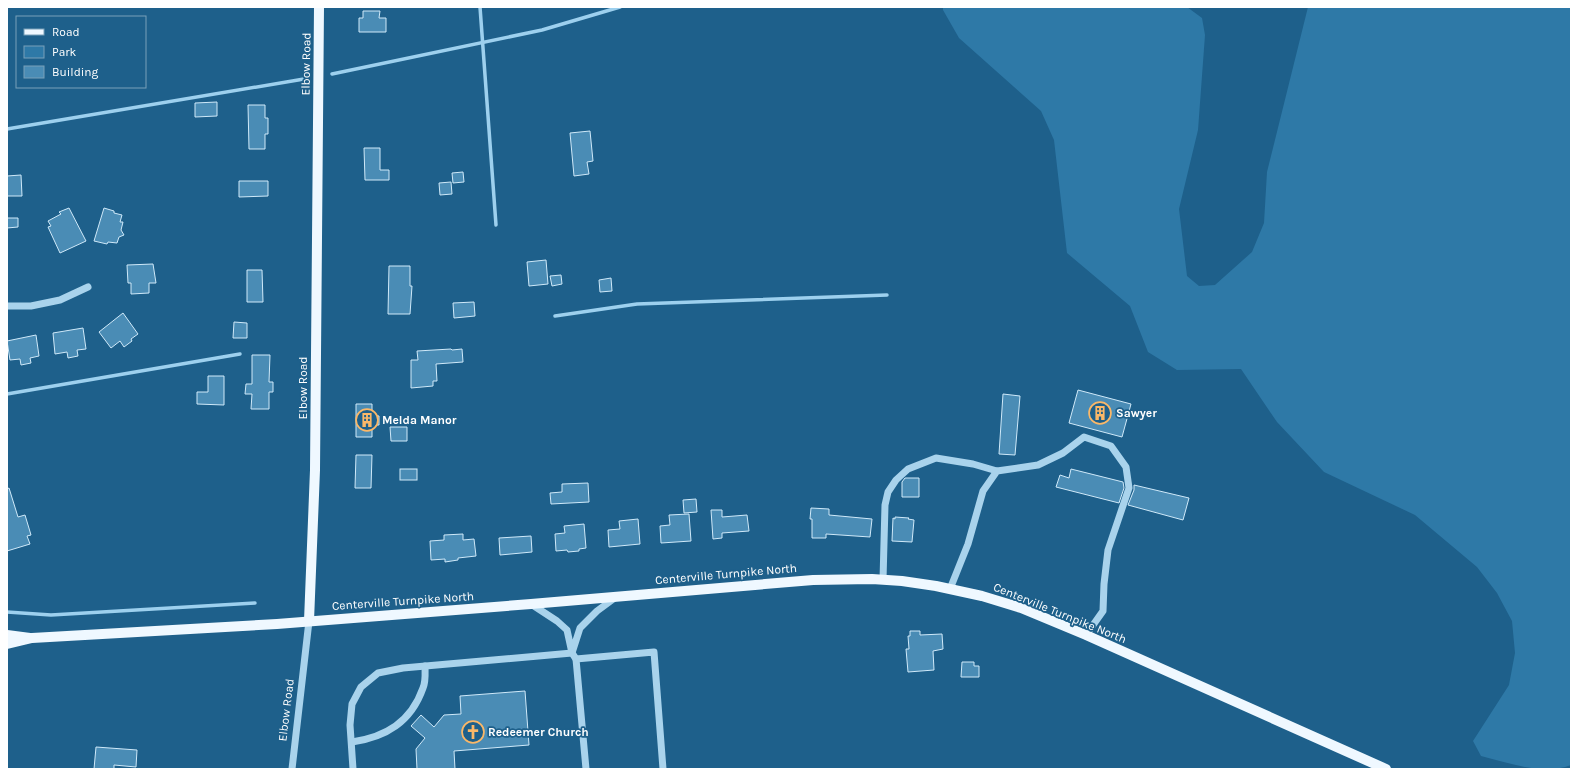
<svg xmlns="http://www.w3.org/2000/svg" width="1578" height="776" font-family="Karla,sans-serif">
	<rect width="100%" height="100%" fill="#1e608b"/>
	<path fill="#2e79a7" d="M943,7H1187L1202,18L1205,35L1198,130L1179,209L1187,276L1199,286L1215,285L1252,252L1264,223L1267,172L1308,7H1571V765C1543,776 1510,763 1481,756L1473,741L1509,685L1515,653L1512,621L1497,593L1477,567L1415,515L1324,472L1277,422L1241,369L1177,370L1148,352L1130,306L1067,253L1054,140L1041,111L959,38L943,10Z"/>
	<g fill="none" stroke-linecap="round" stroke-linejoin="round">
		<g stroke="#9dd0ee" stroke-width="3.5">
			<polyline points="480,7 496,225"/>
			<polyline points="332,74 542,30 620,7"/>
			<polyline points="7,129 304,79"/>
			<polyline points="555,316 637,304 887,295"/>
			<polyline points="7,394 240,354"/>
			<polyline points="7,612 51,615 255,603"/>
		</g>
	</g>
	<g fill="#4a8cb5" stroke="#cfe9f9">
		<polygon points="363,11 380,11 379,18 386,18 386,32 359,32 359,18 363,18"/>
		<polygon points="217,102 217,116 195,117 195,103"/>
		<polygon points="248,105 265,105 265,118 268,118 268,134 265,134 265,149 249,149"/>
		<polygon points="590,131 593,161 587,162 589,174 574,176 570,133"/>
		<polygon points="364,148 380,148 380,170 389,170 389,180 365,180"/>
		<polygon points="463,172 464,182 453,183 452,173"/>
		<polygon points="21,175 22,196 7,196 7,176"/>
		<polygon points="239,181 268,181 268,196 239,197"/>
		<polygon points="451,182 452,194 440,195 439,183"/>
		<polygon points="69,208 86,241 60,253 48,227 51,226 48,221 61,214 59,212"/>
		<polygon points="104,208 114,211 114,213 122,215 120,222 123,222 121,230 124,235 119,237 117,243 108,242 107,244 94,241"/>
		<polygon points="7,218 18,218 18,227 7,228"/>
		<polygon points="546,260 548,284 529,286 527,262"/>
		<polygon points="153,264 156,283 149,283 149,293 131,294 131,283 128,283 127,265"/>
		<polygon points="389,266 410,266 410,286 412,286 410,314 388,314"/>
		<polygon points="247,270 262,270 263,302 247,302"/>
		<polygon points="561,275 562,284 552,286 550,276"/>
		<polygon points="611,278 612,291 600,292 599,280"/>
		<polygon points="474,302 475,316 454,318 453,303"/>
		<polygon points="123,313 138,334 131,339 132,341 124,347 120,341 111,348 99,332"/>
		<polygon points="234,322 247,323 247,338 233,338"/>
		<polygon points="83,328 86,349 77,350 78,356 68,358 67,352 55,354 53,333"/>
		<polygon points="36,335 39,356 30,358 31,363 21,365 20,359 10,360 7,341"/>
		<polygon points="451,349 452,350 462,349 463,362 436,364 437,381 433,381 433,386 411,388 411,360 418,360 417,351"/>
		<polygon points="252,355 270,355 269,382 273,382 273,392 269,392 269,409 251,409 252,394 245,394 246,384 252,384"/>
		<polygon points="208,376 224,376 224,405 197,404 197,392 208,392"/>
		<polygon points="1078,390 1131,404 1122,437 1069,423"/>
		<polygon points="1003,394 1020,396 1015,455 999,454"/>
		<polygon points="356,404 372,404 372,415 379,416 379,425 372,425 372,437 356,437"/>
		<polygon points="390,427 407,427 407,441 391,441"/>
		<polygon points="356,455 372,455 371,488 355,488"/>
		<rect x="400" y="469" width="17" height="11"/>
		<polygon points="1071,469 1123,482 1124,488 1119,503 1056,487 1060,475 1069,478"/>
		<polygon points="905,478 919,478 919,497 902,497 902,482"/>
		<polygon points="588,483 589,502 551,504 550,493 562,492 562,484"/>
		<polygon points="1134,485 1189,498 1183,520 1128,505 1134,490"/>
		<polygon points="9,488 18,517 25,515 31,535 27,536 30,544 7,551 7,489"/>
		<polygon points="696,499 697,512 684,513 683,500"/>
		<polygon points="811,508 829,509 829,515 872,519 870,537 826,534 826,538 812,538 812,519 810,519"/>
		<polygon points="711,510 722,510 722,517 747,515 749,531 722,533 722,538 713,539"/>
		<polygon points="689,514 691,541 661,543 660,526 670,525 669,515"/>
		<polygon points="895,517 909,518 908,519 914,520 912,542 892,541 893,518 895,519"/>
		<polygon points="638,519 640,544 609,547 608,530 620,529 619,521"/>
		<polygon points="584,524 586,548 579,549 579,551 568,552 567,550 556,551 555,534 565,533 564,526"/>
		<polygon points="463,534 463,540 474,539 476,556 458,558 458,560 445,562 445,559 431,560 430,541 444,540 444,535"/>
		<polygon points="531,536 532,552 500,555 499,538"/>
		<polygon points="910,631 920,631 920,635 942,634 943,649 933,651 934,670 908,672 906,649 909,649 908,636 910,636"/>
		<polygon points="962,662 974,662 974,666 979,666 979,677 961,677"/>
		<polygon points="525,691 529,745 454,751 455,769 417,769 416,749 425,738 411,726 421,715 434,727 444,715 461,714 460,696"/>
		<polygon points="96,747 137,750 136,767 114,765 114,769 94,769"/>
	</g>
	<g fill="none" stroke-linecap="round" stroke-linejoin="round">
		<g stroke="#a9d3ec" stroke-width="7">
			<polyline points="7,306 31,306 60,300 88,287"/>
			<polyline points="883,580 885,505 888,492 896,480 908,469 936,458 973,464 997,471"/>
			<polyline points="950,589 968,544 983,491 997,471 1038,465 1063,453 1084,437 1111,446 1126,467 1129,488 1108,550 1104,584 1103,611 1086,635"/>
			<polyline points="531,604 557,621 567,630 572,653 580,628 597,611 616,597"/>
			<path d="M352,742C386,737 411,722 423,688C426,681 425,673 425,666"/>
			<polyline points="292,769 309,621"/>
			<polyline points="353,769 350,725 352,704 361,687 378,673 403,668 572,653 576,659"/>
			<polyline points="586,769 576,659 654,652 663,769"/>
		</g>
		<g stroke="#eff8ff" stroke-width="10">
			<polyline points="309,621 315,470 319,7"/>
			<polyline points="7,635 30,638"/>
			<polyline points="7,644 32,638 277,624 531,604 813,580 872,579 902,581 936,586 982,596 1021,608 1086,635 1386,769"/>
		</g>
	</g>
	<defs>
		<g id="building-ring" transform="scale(1.15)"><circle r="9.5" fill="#1e608b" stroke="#fbb868" stroke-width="1.5"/><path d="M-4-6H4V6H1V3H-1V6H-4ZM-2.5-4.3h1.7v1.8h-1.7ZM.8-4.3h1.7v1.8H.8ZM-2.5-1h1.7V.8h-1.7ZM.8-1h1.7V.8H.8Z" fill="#fbb868"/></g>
		<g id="church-ring" transform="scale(1.15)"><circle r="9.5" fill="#1e608b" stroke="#fbb868" stroke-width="1.5"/><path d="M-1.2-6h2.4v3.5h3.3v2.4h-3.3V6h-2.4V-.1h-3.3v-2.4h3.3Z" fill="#fbb868"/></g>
	</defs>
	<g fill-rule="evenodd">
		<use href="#building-ring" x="1100" y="413"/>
		<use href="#building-ring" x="367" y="420"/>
		<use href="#church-ring" x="473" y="732"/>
	</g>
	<g text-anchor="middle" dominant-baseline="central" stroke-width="3.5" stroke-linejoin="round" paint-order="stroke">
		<g font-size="12" fill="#fff" stroke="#1e608b">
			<text transform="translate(306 64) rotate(-89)">Elbow Road</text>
			<text transform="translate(303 388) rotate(-90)">Elbow Road</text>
			<text transform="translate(726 574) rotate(-5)">Centerville Turnpike North</text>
			<text transform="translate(403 601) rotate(-4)">Centerville Turnpike North</text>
			<text transform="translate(1060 613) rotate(22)">Centerville Turnpike North</text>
			<text transform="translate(286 710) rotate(-83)">Elbow Road</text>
		</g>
		<g font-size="12" font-weight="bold" fill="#fff" stroke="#1e608b" text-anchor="start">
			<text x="1116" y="413">Sawyer</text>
			<text x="382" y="420">Melda Manor</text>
			<text x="488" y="732">Redeemer Church</text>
		</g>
	</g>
	<rect width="1578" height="776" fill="none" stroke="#ffffff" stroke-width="16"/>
	<rect x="16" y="16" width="130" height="72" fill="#1e608b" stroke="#78a0b9"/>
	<rect x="24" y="29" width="20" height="6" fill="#eff8ff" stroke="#78a0b9"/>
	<text x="52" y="36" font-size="12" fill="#ffffff">Road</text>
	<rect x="24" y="46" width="20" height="12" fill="#2e79a7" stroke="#78a0b9"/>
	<text x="52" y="56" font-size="12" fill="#ffffff">Park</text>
	<rect x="24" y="66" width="20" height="12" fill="#4a8cb5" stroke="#78a0b9"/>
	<text x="52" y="76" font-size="12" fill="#ffffff">Building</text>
</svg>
